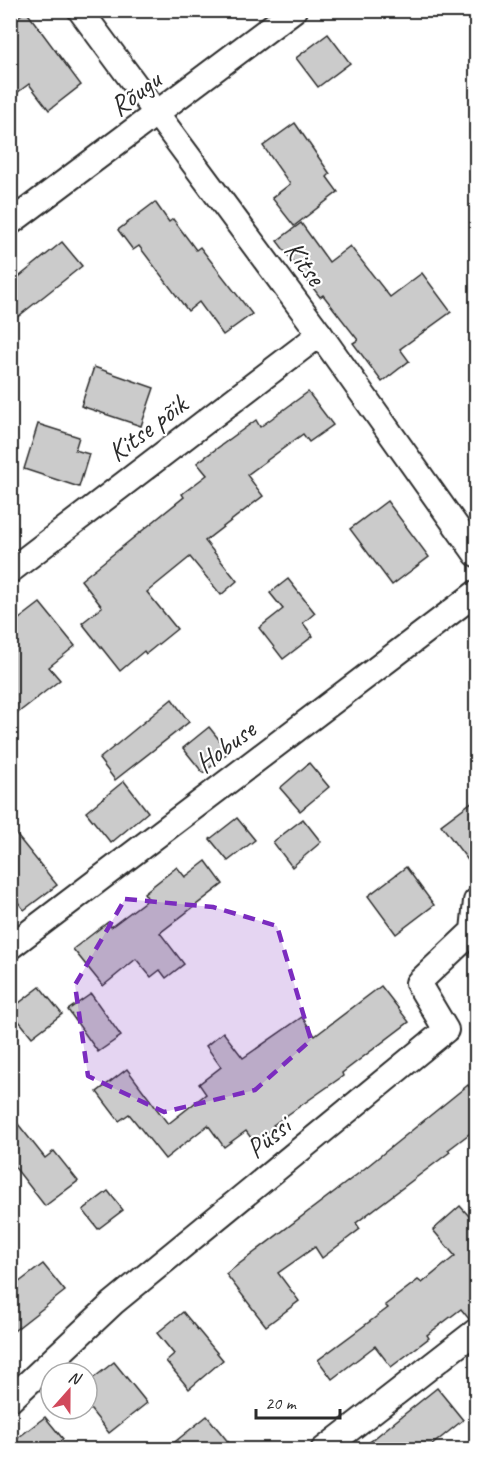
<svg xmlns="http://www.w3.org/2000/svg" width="487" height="1460" font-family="Caveat,sans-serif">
	<rect width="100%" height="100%" fill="#fff"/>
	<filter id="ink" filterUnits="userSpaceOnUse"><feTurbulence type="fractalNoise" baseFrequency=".0167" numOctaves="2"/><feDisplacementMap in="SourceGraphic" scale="12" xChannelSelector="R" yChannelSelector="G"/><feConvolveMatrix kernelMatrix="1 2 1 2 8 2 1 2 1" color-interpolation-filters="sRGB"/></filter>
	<g filter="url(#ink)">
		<g fill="#cbcbcb" stroke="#2b2b2b" stroke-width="1.5">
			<polygon points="26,11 81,85 49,110 29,84 10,98 10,23"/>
			<polygon points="328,34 350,63 318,87 296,58"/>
			<polygon points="295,123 330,174 327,177 338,192 294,226 272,198 290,184 263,146"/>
			<polygon points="155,202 169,222 173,219 196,250 200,247 252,314 223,335 199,302 188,311 139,246 133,250 118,230"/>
			<polygon points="301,223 329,262 350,246 390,297 422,273 451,312 400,349 409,361 382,382 353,343 358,340 323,295 320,297 277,241"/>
			<polygon points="62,242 82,266 10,323 10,284"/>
			<polygon points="94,367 154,388 141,426 81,406"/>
			<polygon points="308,392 333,425 309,442 303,434 247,475 263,496 205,541 237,581 221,595 190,557 147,592 177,629 146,654 144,651 120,671 82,623 102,607 81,580 184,497 182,494 207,475 197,463 256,420 260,427"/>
			<polygon points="38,424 79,437 75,450 89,454 79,487 24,469"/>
			<polygon points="387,501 429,557 392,585 350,529"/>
			<polygon points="288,579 315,613 303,623 313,636 283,659 259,628 283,609 270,593"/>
			<polygon points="40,603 75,646 49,667 60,680 10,719 10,626"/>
			<polygon points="172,699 189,722 115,780 99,759"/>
			<polygon points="209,727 229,752 203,773 183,748"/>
			<polygon points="309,763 329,787 300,811 280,788"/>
			<polygon points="124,781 148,812 111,843 86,812"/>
			<polygon points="477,798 477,872 441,825"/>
			<polygon points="237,818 255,840 228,861 210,839"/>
			<polygon points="303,819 321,842 292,867 273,842"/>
			<polygon points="10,827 57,885 24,910 10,892"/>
			<polygon points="206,861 223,884 160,933 184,964 166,978 160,970 151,977 136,959 103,986 73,949 108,922 111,927 148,899 144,893 177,867 185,877"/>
			<polygon points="406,867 434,905 396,934 368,896"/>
			<polygon points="381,986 409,1022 342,1073 343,1076 273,1125 275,1127 254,1142 246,1131 224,1147 208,1125 165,1159 129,1114 119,1121 97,1092 127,1069 168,1124 206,1094 199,1084 221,1067 206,1046 223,1032 243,1058 302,1017 315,1036"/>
			<polygon points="40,987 62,1014 32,1037 10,1010"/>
			<polygon points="91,994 121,1036 98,1052 68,1010"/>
			<polygon points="468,1085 477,1096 477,1128 448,1150 450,1152 356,1223 360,1229 322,1258 315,1247 278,1273 299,1301 266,1326 226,1274 359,1173"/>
			<polygon points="10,1114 45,1158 54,1151 78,1181 45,1206 10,1161"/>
			<polygon points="108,1191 123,1210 98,1229 83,1210"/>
			<polygon points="460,1206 477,1225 477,1317 469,1319 461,1309 427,1335 429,1338 391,1367 375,1346 332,1379 318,1360 388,1308 385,1305 418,1280 422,1283 455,1256 433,1230"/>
			<polygon points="43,1264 65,1291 10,1334 10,1289"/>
			<polygon points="183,1312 223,1360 189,1389 166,1361 174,1354 157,1333"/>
			<polygon points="114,1362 147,1403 109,1433 87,1405 87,1383"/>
			<polygon points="437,1388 463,1420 427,1449 361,1449"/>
			<polygon points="207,1416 234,1449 166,1449"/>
			<polygon points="45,1417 63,1439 50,1449 10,1449 10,1444"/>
		</g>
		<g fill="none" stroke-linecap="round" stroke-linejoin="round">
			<g stroke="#2b2b2b" stroke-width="28">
				<g id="street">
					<polyline points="80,10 320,334 476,554"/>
					<polyline points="10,223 294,10"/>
					<polyline points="10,571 320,334"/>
					<polyline points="10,947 476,593"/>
					<polyline points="10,1400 113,1303 446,1030 418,983 473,931 476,901"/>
					<polyline points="323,1450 476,1331"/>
				</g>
			</g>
			<use href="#street" stroke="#fff" stroke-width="24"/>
		</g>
	</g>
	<path fill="#7b2cbf" fill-opacity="0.2" stroke="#7b2cbf" stroke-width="4.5" stroke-dasharray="12 8" stroke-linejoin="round" d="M125,899L213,907L277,926L311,1040L255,1090L164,1112L88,1076L75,985Z"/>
	<g text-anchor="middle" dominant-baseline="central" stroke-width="4.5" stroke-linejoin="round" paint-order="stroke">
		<g font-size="28" fill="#2b2b2b" stroke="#fff">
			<text transform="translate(135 93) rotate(-37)">Rõugu</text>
			<text transform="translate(305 263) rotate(53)">Kitse</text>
			<text transform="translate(147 428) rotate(-37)">Kitse põik</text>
			<text transform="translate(225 746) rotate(-37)">Hobuse</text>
			<text transform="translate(268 1137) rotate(-39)">Püssi</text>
		</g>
	</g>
	<rect width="487" height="1460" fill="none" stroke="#fff" stroke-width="36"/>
	<rect x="18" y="18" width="451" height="1424" fill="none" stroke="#2b2b2b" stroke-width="2" filter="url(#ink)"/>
	<g transform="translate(69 1391) rotate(21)"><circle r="28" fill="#ffffff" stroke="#aaaaaa" stroke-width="1.5"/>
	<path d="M0-4.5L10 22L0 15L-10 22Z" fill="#d1495b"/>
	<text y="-9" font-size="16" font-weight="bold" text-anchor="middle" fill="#2b2b2b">N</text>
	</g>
	<path d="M256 1409v9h84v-9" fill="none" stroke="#2b2b2b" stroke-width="3"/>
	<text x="265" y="1409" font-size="18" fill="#2b2b2b" stroke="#ffffff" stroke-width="4.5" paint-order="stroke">20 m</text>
</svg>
